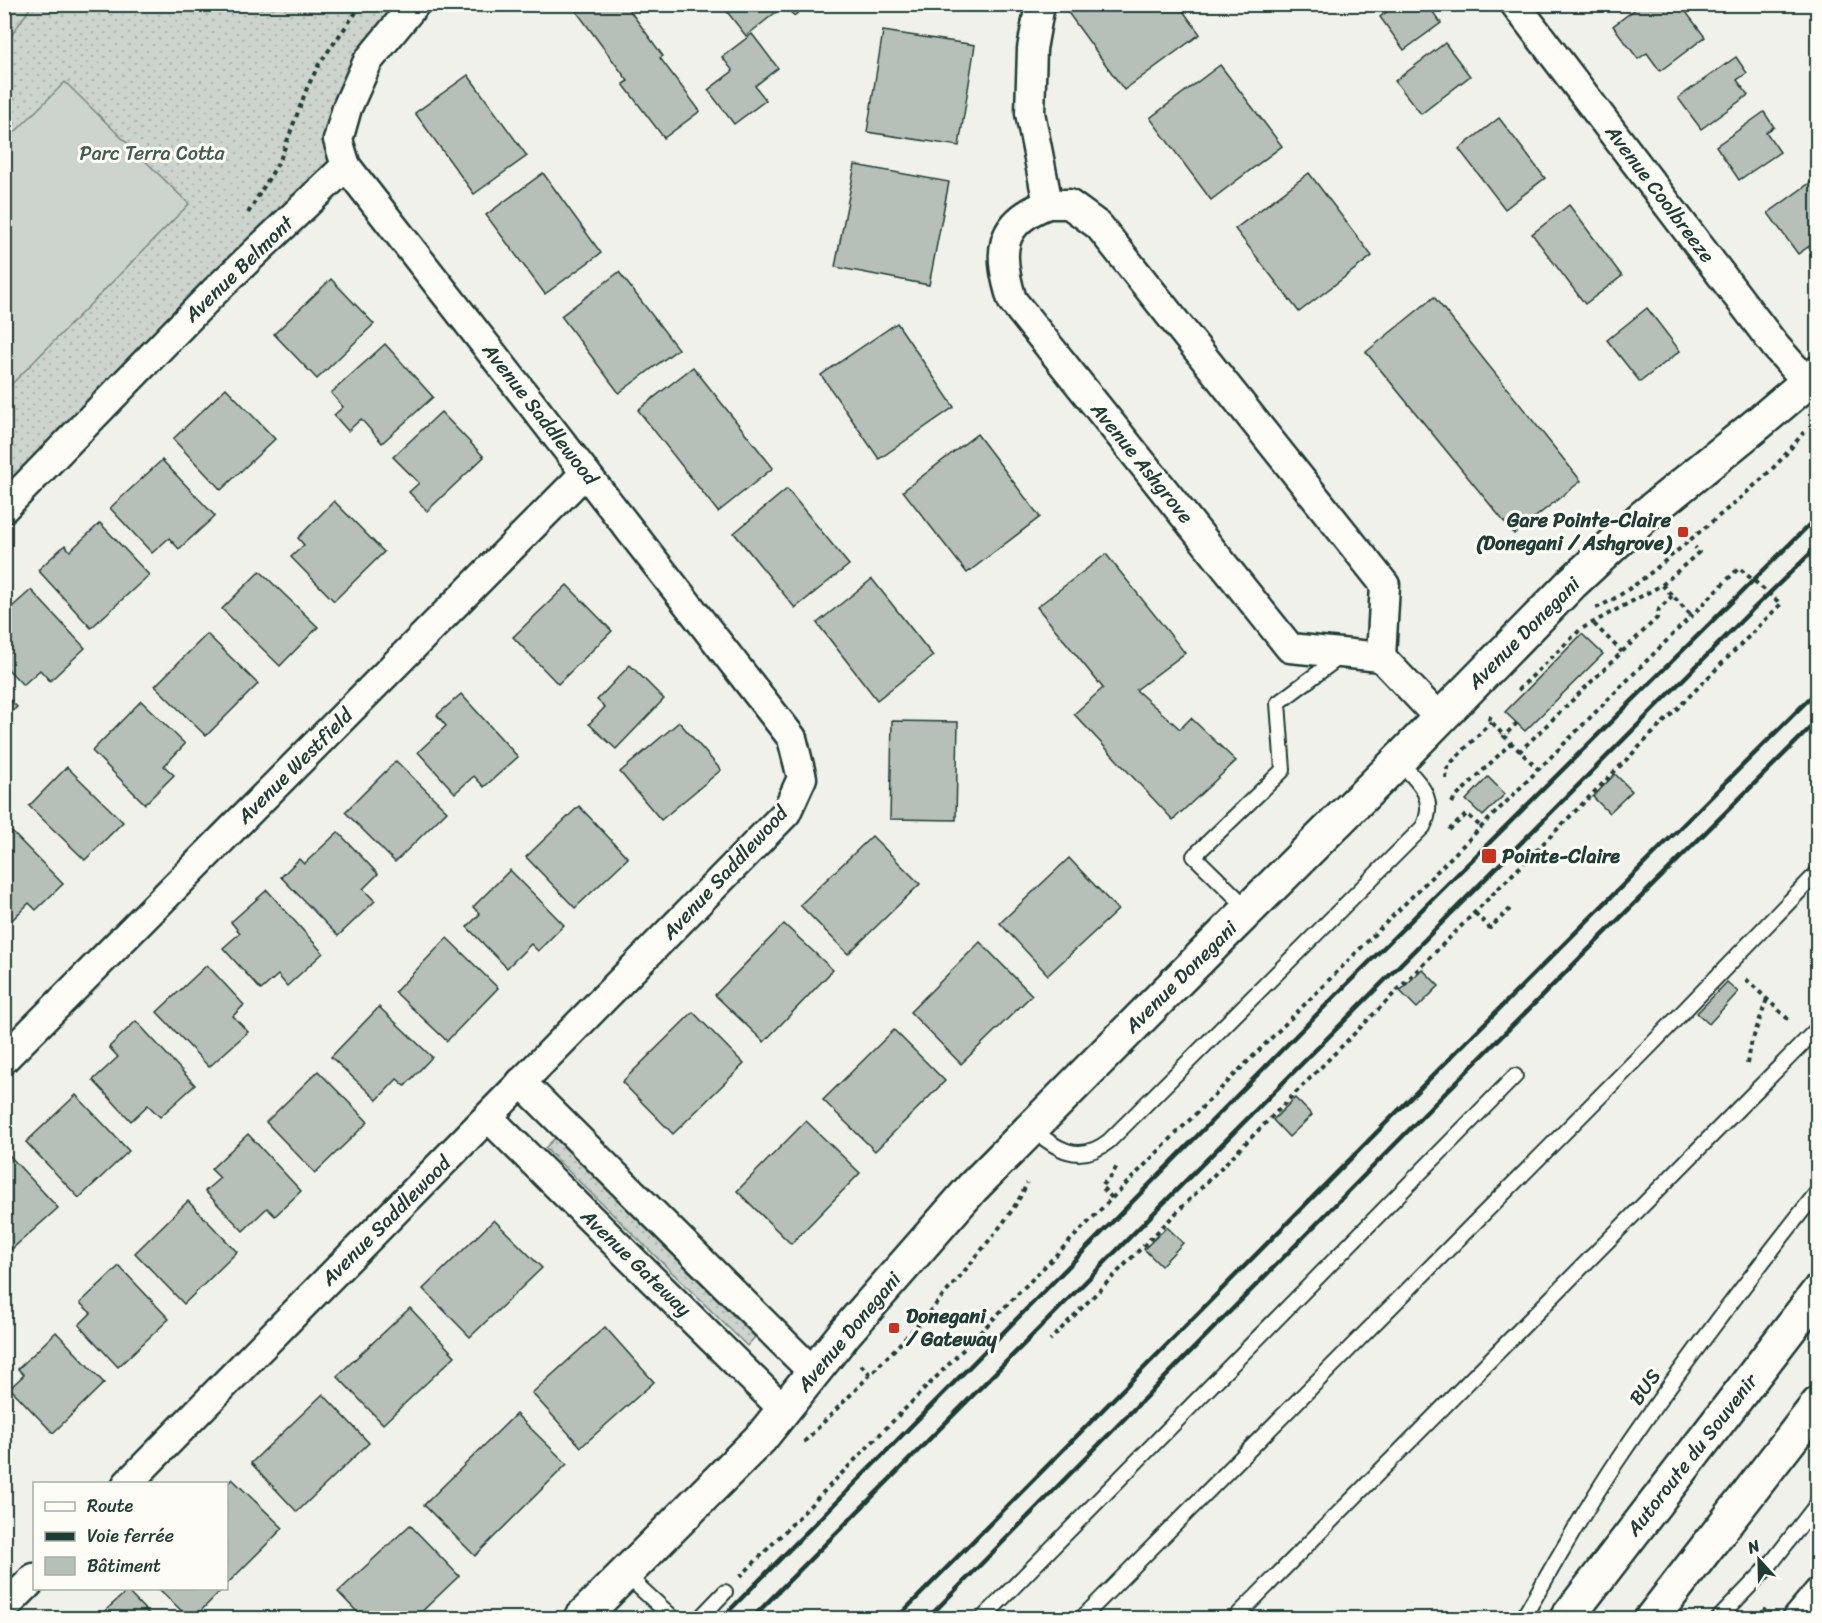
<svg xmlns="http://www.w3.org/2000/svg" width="1822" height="1623" font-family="Sriracha,sans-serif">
	<defs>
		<pattern id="grass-dots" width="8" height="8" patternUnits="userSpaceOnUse" patternTransform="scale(1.5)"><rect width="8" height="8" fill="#cdd3cd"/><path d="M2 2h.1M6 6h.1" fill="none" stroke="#b0b6b1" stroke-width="1.8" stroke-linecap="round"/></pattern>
		<pattern id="forest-crowns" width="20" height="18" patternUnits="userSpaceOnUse" patternTransform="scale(1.5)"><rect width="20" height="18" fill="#cdd3cd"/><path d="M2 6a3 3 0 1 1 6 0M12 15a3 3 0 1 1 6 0" fill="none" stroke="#b0b6b1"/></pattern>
	</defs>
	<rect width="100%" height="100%" fill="#f0f1eb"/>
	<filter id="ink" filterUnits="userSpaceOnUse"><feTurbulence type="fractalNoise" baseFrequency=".0167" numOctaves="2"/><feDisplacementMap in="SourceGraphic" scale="12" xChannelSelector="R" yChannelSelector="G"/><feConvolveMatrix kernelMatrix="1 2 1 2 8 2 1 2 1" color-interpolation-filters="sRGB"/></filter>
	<g filter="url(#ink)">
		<g fill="url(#grass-dots)" stroke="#768880" stroke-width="1.5">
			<polygon points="5,5 415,5 368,61 346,166 5,513"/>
			<polygon points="555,1138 755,1337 747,1346 545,1148"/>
		</g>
		<polygon fill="url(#forest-crowns)" stroke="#768880" stroke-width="1.5" points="5,4 32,5 5,45 4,5"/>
		<polygon fill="#cdd3cd" stroke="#768880" stroke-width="1.5" points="65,82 189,204 5,391 5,142"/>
		<g fill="#b6bfb8" stroke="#1f3d34" stroke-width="1.5">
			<polygon points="571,4 625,4 663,56 660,58 700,111 664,138 623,84 628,81"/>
			<polygon points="721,4 808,4 794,16 785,5 746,36"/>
			<polygon points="951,4 987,4 986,11"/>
			<polygon points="1066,4 1178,4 1200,34 1124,90 1064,7"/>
			<polygon points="1397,4 1427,4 1441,23 1404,50 1380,17"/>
			<polygon points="1642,4 1680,4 1705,37 1660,71 1647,53 1638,59 1613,26"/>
			<polygon points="883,31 975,45 959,146 867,132"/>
			<polygon points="752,34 778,68 755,86 766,100 734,124 708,90 733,71 722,57"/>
			<polygon points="1445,43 1470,76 1421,114 1395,81"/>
			<polygon points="1736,57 1747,73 1737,80 1748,95 1701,129 1678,98"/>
			<polygon points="1220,65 1282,146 1211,200 1150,118"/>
			<polygon points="468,75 527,156 474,194 415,113"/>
			<polygon points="1764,112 1774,127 1766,132 1780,152 1739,180 1716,146"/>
			<polygon points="1499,118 1545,178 1505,209 1459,149"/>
			<polygon points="855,165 949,182 929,285 835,267"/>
			<polygon points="543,173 601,253 545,294 486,215"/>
			<polygon points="1309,173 1372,256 1299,312 1235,229"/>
			<polygon points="1818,177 1818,240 1798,254 1768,213"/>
			<polygon points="1569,205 1622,276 1585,304 1532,234"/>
			<polygon points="619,272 678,349 619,393 561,316"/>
			<polygon points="331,279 374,324 317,379 274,334"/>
			<polygon points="1434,297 1581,481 1514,534 1366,352"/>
			<polygon points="1647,308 1680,351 1640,382 1607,340"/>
			<polygon points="897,323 954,407 879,459 821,375"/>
			<polygon points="385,344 433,397 382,443 361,419 348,431 334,415 343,407 331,393"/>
			<polygon points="693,367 773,468 718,512 638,410"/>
			<polygon points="226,388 275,439 221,490 173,439"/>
			<polygon points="441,412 484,457 427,511 409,492 419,483 393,457"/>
			<polygon points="977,434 1040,517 967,573 903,491"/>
			<polygon points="162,460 215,516 179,549 169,538 152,553 110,508"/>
			<polygon points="787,489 849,565 795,608 734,533"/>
			<polygon points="334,501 384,552 334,601 291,557 304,545 298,538"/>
			<polygon points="100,523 149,575 91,628 38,570 65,545 70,551"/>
			<polygon points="1106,554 1185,653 1136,690 1180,729 1191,718 1236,761 1173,820 1074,714 1103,688 1037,607"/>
			<polygon points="260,571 318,627 280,666 222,609"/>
			<polygon points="872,579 933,656 877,700 817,623"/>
			<polygon points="567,585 612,631 558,684 513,637"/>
			<polygon points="31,590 85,648 50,681 40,670 23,685 4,665 4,614"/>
			<polygon points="207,634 258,684 206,736 155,686"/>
			<polygon points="1582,634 1603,654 1525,731 1505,712"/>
			<polygon points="630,665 664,699 616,749 589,724 605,707 597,700"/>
			<polygon points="4,694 17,707 4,719"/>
			<polygon points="461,694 518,757 484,787 474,776 455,793 418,752 446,726 437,715"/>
			<polygon points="141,701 185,744 164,766 174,775 145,804 92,751"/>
			<polygon points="892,721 958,722 956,820 890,819"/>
			<polygon points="679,722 721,770 661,820 620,772"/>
			<polygon points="396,761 447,811 395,862 345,812"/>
			<polygon points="67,767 123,822 85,860 29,806"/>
			<polygon points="1615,774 1632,791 1609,813 1593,797"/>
			<polygon points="1488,777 1505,794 1483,816 1466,800"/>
			<polygon points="579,806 628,858 575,908 526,857"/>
			<polygon points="12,832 63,884 36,910 29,903 6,926 4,924 4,839"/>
			<polygon points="338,832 378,874 363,889 375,901 338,936 281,877 299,859 304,864"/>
			<polygon points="872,836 920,884 848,954 800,905"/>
			<polygon points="1069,858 1118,910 1048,975 1000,923"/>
			<polygon points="510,870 564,925 538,951 531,944 507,968 467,927 480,914 473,907"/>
			<polygon points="267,890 323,953 287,986 278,975 261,990 223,948 240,933 231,922"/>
			<polygon points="784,924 833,970 764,1042 715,995"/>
			<polygon points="447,938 498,988 447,1041 395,992"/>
			<polygon points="980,942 1032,995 961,1064 910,1012"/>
			<polygon points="207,965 244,1005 233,1016 248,1032 209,1067 157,1012"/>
			<polygon points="1422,969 1439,986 1417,1008 1400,991"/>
			<polygon points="1727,982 1738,992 1709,1024 1697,1013"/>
			<polygon points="379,1007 432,1057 405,1086 397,1079 377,1100 331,1057"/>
			<polygon points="693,1012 744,1064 673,1134 622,1082"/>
			<polygon points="136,1021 195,1085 160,1117 148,1105 131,1121 93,1080 118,1057 109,1047"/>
			<polygon points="894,1030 945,1081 875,1151 823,1100"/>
			<polygon points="318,1071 368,1122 315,1173 266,1122"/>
			<polygon points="76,1095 129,1151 79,1198 26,1142"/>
			<polygon points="1295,1098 1312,1115 1289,1137 1273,1120"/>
			<polygon points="806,1121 860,1173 791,1244 737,1191"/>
			<polygon points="248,1134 301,1191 275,1216 267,1208 243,1231 205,1191 220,1178 211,1169"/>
			<polygon points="9,1155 58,1208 4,1256 4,1159"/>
			<polygon points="188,1201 237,1252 184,1304 135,1253"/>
			<polygon points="494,1220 542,1268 470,1337 423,1289"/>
			<polygon points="1167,1227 1183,1243 1161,1266 1144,1249"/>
			<polygon points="119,1266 169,1319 118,1367 79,1325 91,1313 80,1303"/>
			<polygon points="410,1308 455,1356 383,1424 337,1376"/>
			<polygon points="605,1327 654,1382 581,1447 532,1393"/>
			<polygon points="56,1332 104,1383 53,1433 10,1388 24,1375 18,1369"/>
			<polygon points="323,1394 369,1443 297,1512 251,1463"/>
			<polygon points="516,1414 567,1464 475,1556 424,1505"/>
			<polygon points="232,1479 283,1528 226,1585 226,1485"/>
			<polygon points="410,1525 459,1576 415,1618 363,1618 338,1592"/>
			<polygon points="158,1588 223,1588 194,1618 189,1618"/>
			<polygon points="127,1591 153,1618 97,1618"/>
			<polygon points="323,1612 329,1618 317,1618"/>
		</g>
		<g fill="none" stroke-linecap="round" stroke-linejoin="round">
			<g stroke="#1f3d34" stroke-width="18">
				<g id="lane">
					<polyline points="1248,909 1194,856 1283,770 1278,703 1341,656"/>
					<path d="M1031,1128C1056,1149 1079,1165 1109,1141L1423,827C1438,798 1418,781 1398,761"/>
					<polyline points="625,1574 673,1618"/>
					<polyline points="700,1618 725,1592"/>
					<polyline points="983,1618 1515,1076"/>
					<polyline points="1082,1618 1651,1045 1818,872"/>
					<polyline points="1235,1618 1818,1028"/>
					<path d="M1523,1618C1554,1565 1584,1510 1619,1458C1681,1366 1749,1278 1818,1191"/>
					<polyline points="1719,1618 1769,1566 1818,1503"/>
				</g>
			</g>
			<g stroke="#1f3d34" stroke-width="33">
				<g id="street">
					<polyline points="1040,4 1032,49 1030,113 1048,204"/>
					<polyline points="1515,4 1776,347 1807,382"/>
					<path d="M1048,204H1069L1099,226L1385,585L1381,657L1290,648L1012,300C998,254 997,223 1048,204Z"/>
					<polyline points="4,508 214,292 346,166 338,140 347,108 368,61 415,4"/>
					<polyline points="1381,657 1440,719"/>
					<polyline points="4,1059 585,473"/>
					<polyline points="521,1082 813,1372"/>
					<polyline points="488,1117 784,1410"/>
					<polyline points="127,1484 786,813 802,778 792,738 346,166"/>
					<polyline points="4,1608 34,1578"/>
					<polyline points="1797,1618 1818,1593"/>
				</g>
			</g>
			<g stroke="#1f3d34" stroke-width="38">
				<polyline id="secondary" points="581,1618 761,1438 845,1333 972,1188 1226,932 1398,761 1572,583 1643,517 1760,422 1818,373"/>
			</g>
			<g stroke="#1f3d34" stroke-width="38">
				<g id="highway">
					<polyline points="1567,1618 1818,1292"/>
					<polyline points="1652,1618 1818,1404"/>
				</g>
			</g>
			<g stroke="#1f3d34" stroke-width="4" stroke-dasharray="4.5 4.5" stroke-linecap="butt">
				<polyline points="248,213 280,160 307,88 319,64 362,4"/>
				<polyline points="1662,585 1692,616"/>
				<path d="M1596,608C1629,593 1655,569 1683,546C1713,520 1746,495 1774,467C1785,456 1794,444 1804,432"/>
				<polyline points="1594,624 1622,652"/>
				<polyline points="1518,690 1581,629 1662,585 1699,552 1695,547"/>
				<polyline points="1491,716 1489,719 1504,736"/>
				<polyline points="1517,723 1504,736 1538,769"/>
				<polyline points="1519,752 1657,618 1659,609 1672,596"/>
				<polyline points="1446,779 1447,769 1450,764 1491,722"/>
				<polyline points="1452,803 1454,799 1511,743"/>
				<polyline points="1449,830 1467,814 1481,827"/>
				<polyline points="1475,913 1490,928 1510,909"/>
				<polyline points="1746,979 1790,1021"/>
				<polyline points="1747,1064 1749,1050 1767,999"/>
				<polyline points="1112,1198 1101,1186 1112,1175 1118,1164"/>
				<polyline points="861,1365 871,1375"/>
				<path d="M804,1442C863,1382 922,1324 975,1258C994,1234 1015,1211 1027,1183"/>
				<polyline points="740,1577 1112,1198 1739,568 1781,604 1050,1340"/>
				<polyline points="1759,1618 1766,1609"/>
			</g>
			<use href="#lane" stroke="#fdfcf7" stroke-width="14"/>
			<use href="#street" stroke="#fdfcf7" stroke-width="28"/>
			<use href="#secondary" stroke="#fdfcf7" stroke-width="33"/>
			<use href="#highway" stroke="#fdfcf7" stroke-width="33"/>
			<g stroke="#1f3d34" stroke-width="4.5">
				<polyline points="722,1618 1339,992 1818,516"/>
				<polyline points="752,1618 1751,611 1818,546"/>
				<polyline points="897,1618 1458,1050 1818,690"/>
				<polyline points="928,1618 1473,1065 1818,720"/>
			</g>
		</g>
	</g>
	<g fill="#c8321e" stroke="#fdfcf7" stroke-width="2">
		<rect x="1677" y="526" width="12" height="12" rx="3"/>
		<rect x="1481" y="848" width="16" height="16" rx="3"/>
		<rect x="888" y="1322" width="12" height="12" rx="3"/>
	</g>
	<g text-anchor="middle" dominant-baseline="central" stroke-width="6" stroke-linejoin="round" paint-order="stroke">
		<g font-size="20" fill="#425b53" stroke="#fdfcf7">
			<text x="152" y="153">Parc Terra Cotta</text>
		</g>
		<g font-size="20" fill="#1f3d34" stroke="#fdfcf7">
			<text transform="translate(1660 194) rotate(53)">Avenue Coolbreeze</text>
			<text transform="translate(239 269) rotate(-44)">Avenue Belmont</text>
			<text transform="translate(540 414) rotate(52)">Avenue Saddlewood</text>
			<text transform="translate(1142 463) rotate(51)">Avenue Ashgrove</text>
			<text transform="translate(1524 633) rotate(-45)">Avenue Donegani</text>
			<text transform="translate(295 766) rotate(-45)">Avenue Westfield</text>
			<text transform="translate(725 873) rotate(-47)">Avenue Saddlewood</text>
			<text transform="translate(1181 977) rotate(-45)">Avenue Donegani</text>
			<text transform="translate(386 1221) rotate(-45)">Avenue Saddlewood</text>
			<text transform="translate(636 1263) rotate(44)">Avenue Gateway</text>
			<text transform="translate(849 1332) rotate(-50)">Avenue Donegani</text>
			<text transform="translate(1645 1387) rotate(-55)">BUS</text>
			<text transform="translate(1692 1455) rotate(-52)">Autoroute du Souvenir</text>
		</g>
		<g font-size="20" font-weight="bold" fill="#1f3d34" stroke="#fdfcf7" text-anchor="start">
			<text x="1671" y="520" text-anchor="end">Gare Pointe-Claire<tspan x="1671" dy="23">(Donegani / Ashgrove)</tspan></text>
			<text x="1502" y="856">Pointe-Claire</text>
			<text x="906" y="1316">Donegani<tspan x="906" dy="23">/ Gateway</tspan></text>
		</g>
	</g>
	<rect width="1822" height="1623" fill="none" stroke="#fdfcf7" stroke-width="24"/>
	<rect x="12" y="12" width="1798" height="1599" fill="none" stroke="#1f3d34" stroke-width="2" filter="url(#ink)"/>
	<rect x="33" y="1482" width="195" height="108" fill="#fdfcf7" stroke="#a4b0a9" stroke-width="1.5"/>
	<rect x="45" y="1502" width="30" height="9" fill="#fdfcf7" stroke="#a4b0a9" stroke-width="1.5"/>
	<text x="87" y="1512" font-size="18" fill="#1f3d34">Route</text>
	<rect x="45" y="1532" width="30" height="9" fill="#1f3d34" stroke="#a4b0a9" stroke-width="1.5"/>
	<text x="87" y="1542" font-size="18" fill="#1f3d34">Voie ferrée</text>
	<rect x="45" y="1557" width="30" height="18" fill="#b6bfb8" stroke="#a4b0a9" stroke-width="1.5"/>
	<text x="87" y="1572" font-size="18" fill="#1f3d34">Bâtiment</text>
	<g transform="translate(1759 1560) rotate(338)" stroke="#fdfcf7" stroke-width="4.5" paint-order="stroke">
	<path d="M0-4.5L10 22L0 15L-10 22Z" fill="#1f3d34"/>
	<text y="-9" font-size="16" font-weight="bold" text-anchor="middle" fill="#1f3d34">N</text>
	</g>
</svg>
